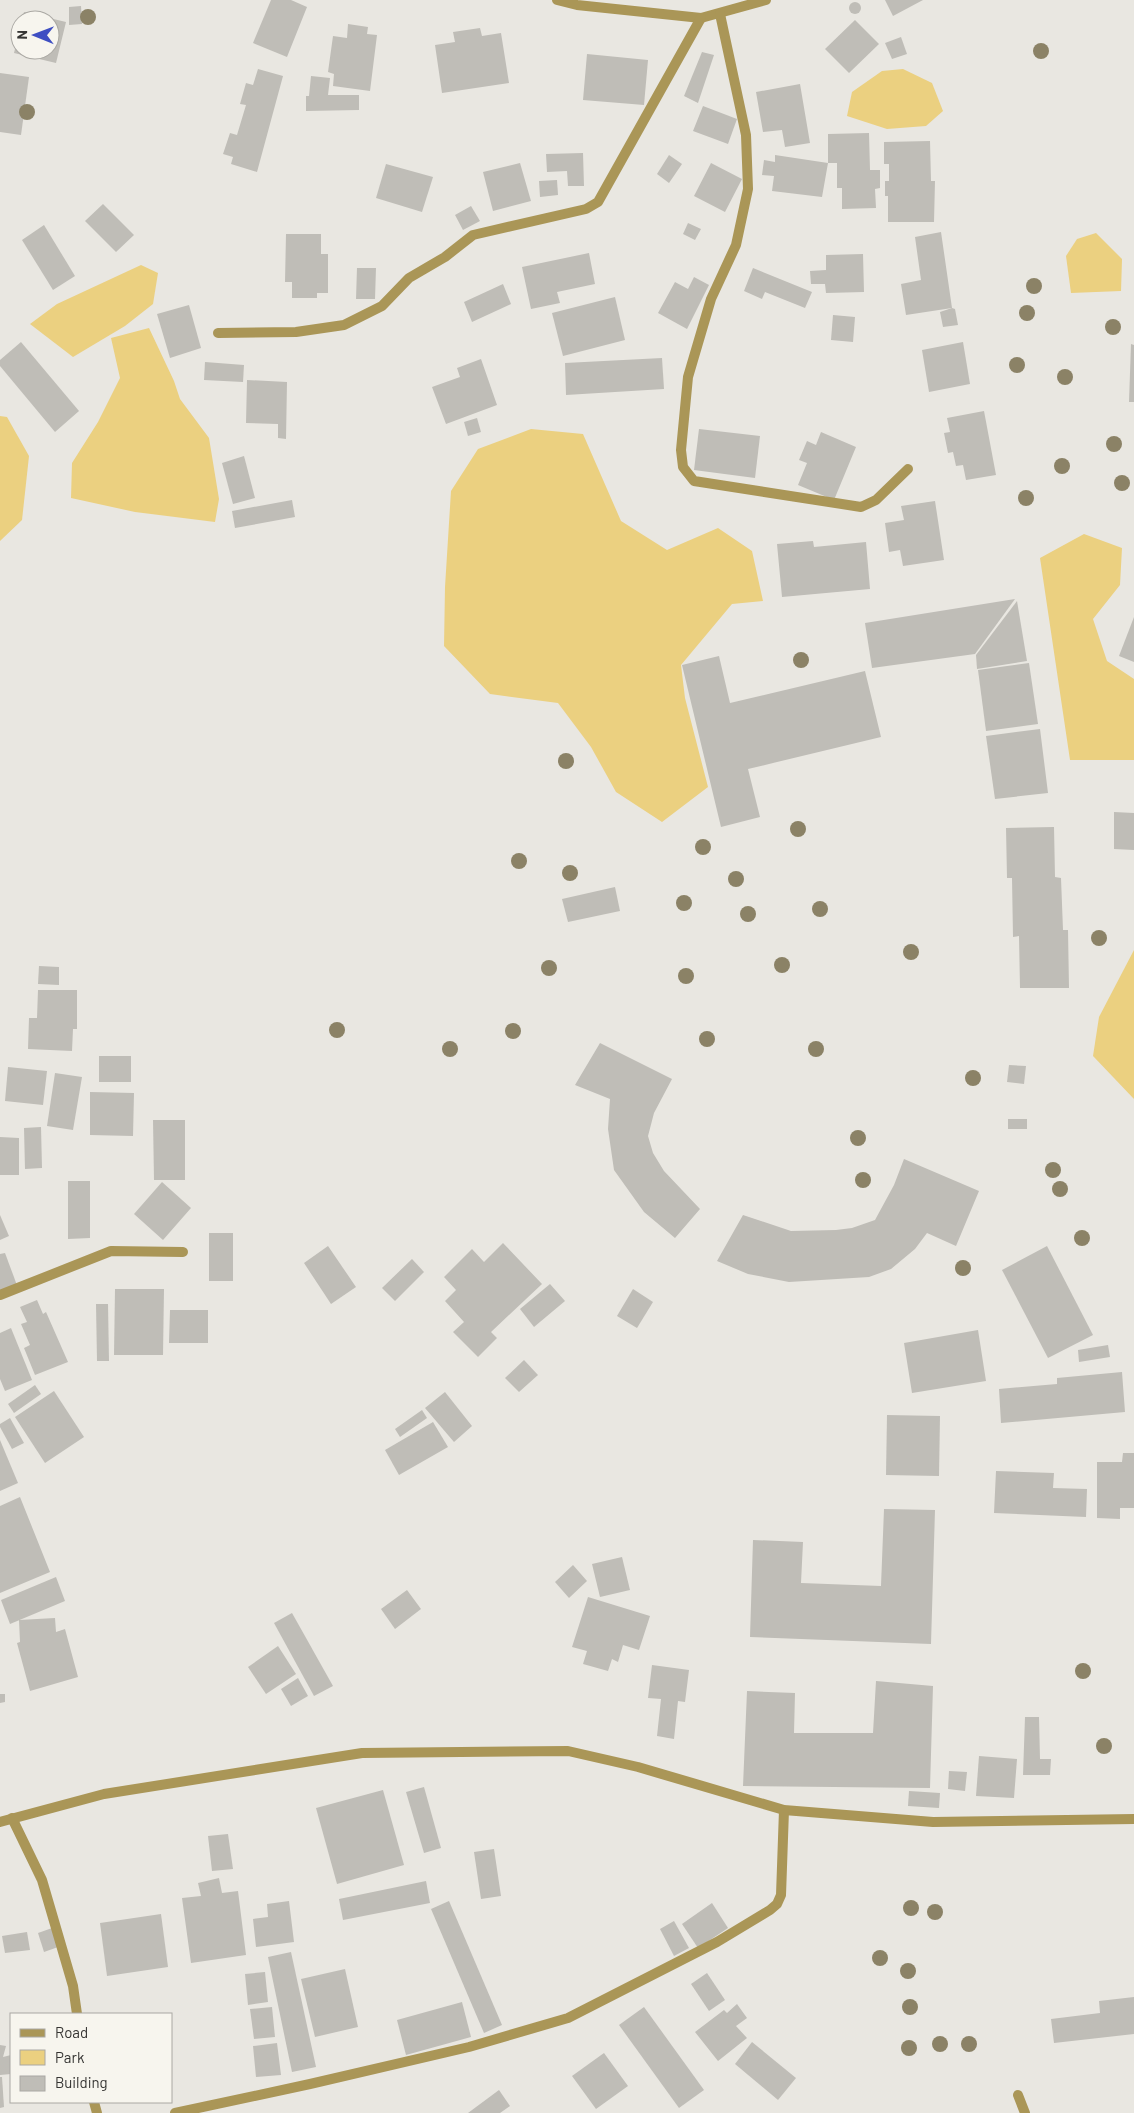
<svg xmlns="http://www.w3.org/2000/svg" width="1134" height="2113" font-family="Barlow,sans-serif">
	<rect width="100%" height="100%" fill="#e9e7e1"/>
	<g fill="#ebd080">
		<polygon points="903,69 932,83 943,111 926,126 887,129 847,116 852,92 882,71"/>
		<polygon points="1096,233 1122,259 1121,291 1071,293 1066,256 1077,239"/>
		<polygon points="141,265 158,273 153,304 125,326 73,357 30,324 57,304"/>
		<polygon points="149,328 174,381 180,399 209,438 219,499 215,522 135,512 71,498 72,463 98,422 120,378 111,338"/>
		<polygon points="0,416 7,417 29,456 22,520 0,541"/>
		<polygon points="531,429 583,434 621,521 667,550 718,528 752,551 763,601 732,604 681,665 685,698 708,787 662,822 616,792 591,747 558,703 490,694 444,646 445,587 451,491 478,449"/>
		<polygon points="1084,534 1122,548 1120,585 1093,619 1107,661 1134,679 1134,760 1070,760 1040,558"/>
		<polygon points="1134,950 1134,1099 1093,1056 1099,1017"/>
	</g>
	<g fill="#bfbdb7">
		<polygon points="271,0 291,0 307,7 287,57 253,43"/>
		<polygon points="885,0 923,0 893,16"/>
		<circle cx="855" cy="8" r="6"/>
		<polygon points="81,6 82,24 69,25 69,7"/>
		<polygon points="24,12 66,22 56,63 14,53 19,32 20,50 50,50 50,20 22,20"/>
		<polygon points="855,20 879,44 849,73 825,49"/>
		<polygon points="348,24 368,27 367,34 377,35 370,91 333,86 334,74 328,72 333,36 347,38"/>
		<polygon points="480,28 482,36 501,33 509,83 442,93 435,45 455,42 453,32"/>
		<polygon points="901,37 907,54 892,59 885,43"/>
		<polygon points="702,52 714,55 698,103 684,96"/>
		<polygon points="587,54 648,60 644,105 583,100"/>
		<polygon points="258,69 283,76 257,172 231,164 233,157 223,154 230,133 237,135 246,105 240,104 246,83 253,85"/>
		<polygon points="0,73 29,77 21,135 0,132"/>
		<polygon points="311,76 330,78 328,95 359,95 359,110 306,111 306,96 309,96"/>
		<polygon points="800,84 810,143 785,147 782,130 763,132 756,92"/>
		<polygon points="703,106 737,119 728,144 693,131"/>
		<polygon points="869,133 870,170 880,170 880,188 875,189 876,208 842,209 842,188 837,188 837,163 828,163 828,134"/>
		<polygon points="930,141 931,181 935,181 934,222 888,222 888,196 885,196 885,181 889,181 889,164 884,164 884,142"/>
		<polygon points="583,153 584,186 568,186 567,171 547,172 546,154"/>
		<polygon points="669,155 682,164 669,183 657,174"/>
		<polygon points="775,155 828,163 822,197 772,191 774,176 762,175 764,160 775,162"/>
		<polygon points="520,163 531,201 493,211 483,172"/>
		<polygon points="711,163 742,179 725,212 694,196"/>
		<polygon points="386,164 433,177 422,212 376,198"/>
		<polygon points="557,180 558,195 540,197 539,181"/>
		<polygon points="103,204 134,235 116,252 85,221"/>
		<polygon points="471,206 480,221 463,230 455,215"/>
		<polygon points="688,223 701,229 695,240 683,234"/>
		<polygon points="44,225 75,276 53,290 22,240"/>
		<polygon points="941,232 952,308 906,315 901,284 921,280 915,237"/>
		<polygon points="286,234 321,234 321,254 328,254 328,293 317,293 317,298 292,298 292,282 285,282"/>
		<polygon points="589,253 595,284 557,292 560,303 531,309 522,267"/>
		<polygon points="863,254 864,292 826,293 825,284 811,284 810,271 826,270 826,255"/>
		<polygon points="357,268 376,268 375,299 356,299"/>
		<polygon points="753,268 812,292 805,308 765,292 762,299 744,291"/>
		<polygon points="694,277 709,285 687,329 658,313 675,282 688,289"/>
		<polygon points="503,284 511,304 472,322 464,302"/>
		<polygon points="615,297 625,340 563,356 552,313"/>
		<polygon points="189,305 201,348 170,358 157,314"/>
		<polygon points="952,308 955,309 958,325 943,327 940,312"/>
		<polygon points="833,315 855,317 853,342 831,340"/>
		<polygon points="21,342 79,411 55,432 0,366 0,360"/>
		<polygon points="963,342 970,384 929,392 922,350"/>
		<polygon points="1131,344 1134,345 1134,402 1129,402"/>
		<polygon points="662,358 664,389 566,395 565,363"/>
		<polygon points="481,359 497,405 446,424 432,387 460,377 457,368"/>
		<polygon points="205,362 244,365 243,382 204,380"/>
		<polygon points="247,380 287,382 286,439 278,438 278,424 246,423"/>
		<polygon points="984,411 996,475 966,480 963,465 956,466 953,452 948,453 944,433 950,432 947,418"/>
		<polygon points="477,418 481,432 468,436 464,422"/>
		<polygon points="699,429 760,436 755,478 694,470"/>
		<polygon points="821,432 856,447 834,500 798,485 807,463 799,460 807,441 816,445"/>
		<polygon points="244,456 255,498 233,504 222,463"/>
		<polygon points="292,500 295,517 235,528 232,511"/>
		<polygon points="935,501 944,560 903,566 900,550 889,552 885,523 904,520 901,506"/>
		<polygon points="813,541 814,547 866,542 870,589 782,597 777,544"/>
		<polygon points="1015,599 975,654 872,668 865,623"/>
		<polygon points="1017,601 1027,661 977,669 976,655"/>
		<polygon points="1134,617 1134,662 1119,656"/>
		<polygon points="719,656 730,703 865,671 881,737 748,769 760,817 721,827 682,665"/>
		<polygon points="1029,663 1038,724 986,731 978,670"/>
		<polygon points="1040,729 1048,793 995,799 986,736"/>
		<polygon points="1114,812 1134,813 1134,850 1114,849"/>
		<polygon points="1054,827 1055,877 1061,878 1063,930 1068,930 1069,988 1020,988 1019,936 1013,937 1012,878 1007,878 1006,828"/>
		<polygon points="615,887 620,911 568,922 562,899"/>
		<polygon points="39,966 59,967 59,985 38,984"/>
		<polygon points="38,990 77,990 77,1029 73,1029 72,1051 28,1049 29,1018 37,1018"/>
		<polygon points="600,1043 672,1079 654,1113 648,1136 653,1153 664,1171 700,1209 675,1238 644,1212 614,1170 608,1129 610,1099 575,1085"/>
		<rect x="99" y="1056" width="32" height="26"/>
		<polygon points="1009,1065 1026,1066 1024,1084 1007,1082"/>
		<polygon points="8,1067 47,1071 43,1105 5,1101"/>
		<polygon points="55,1073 82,1077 73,1130 47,1126"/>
		<polygon points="90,1092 134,1093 133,1136 90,1135"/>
		<rect x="1008" y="1119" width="19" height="10"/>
		<polygon points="153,1120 185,1120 185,1180 154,1180"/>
		<polygon points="41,1127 42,1168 25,1169 24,1128"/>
		<polygon points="0,1137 19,1138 19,1175 0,1175"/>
		<polygon points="904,1159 979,1191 956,1246 927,1233 915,1249 891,1269 869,1277 789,1282 748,1274 717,1261 743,1215 791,1231 836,1230 852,1228 875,1220 894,1185"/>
		<polygon points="68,1181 90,1181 90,1238 68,1239"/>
		<polygon points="162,1182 191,1208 163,1240 134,1214"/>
		<polygon points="0,1215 9,1236 0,1240"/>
		<rect x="209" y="1233" width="24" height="48"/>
		<polygon points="503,1243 542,1284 491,1332 497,1338 478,1357 453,1332 464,1322 445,1301 456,1290 444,1277 472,1249 484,1262"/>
		<polygon points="328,1246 356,1287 331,1304 304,1263"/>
		<polygon points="1047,1246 1093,1335 1048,1358 1002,1270"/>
		<polygon points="5,1253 18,1288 0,1294 0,1254"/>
		<polygon points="412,1259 424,1272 395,1301 382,1288"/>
		<polygon points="550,1284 565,1301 534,1327 520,1309"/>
		<polygon points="115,1289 164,1289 163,1355 114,1355"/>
		<polygon points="633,1289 653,1302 637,1328 617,1316"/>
		<polygon points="37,1300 43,1314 46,1312 68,1362 35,1375 24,1348 30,1345 21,1324 27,1322 20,1307"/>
		<polygon points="96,1304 108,1304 109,1361 97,1361"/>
		<polygon points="170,1310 208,1310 208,1343 169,1343"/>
		<polygon points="11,1328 32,1380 5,1391 0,1379 0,1333"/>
		<polygon points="978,1330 986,1381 912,1393 904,1343"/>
		<polygon points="1108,1345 1110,1357 1079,1362 1078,1350"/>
		<polygon points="524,1360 538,1375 519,1392 505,1378"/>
		<polygon points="1122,1372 1125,1412 1001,1423 999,1389 1057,1384 1057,1378"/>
		<polygon points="35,1385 41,1394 14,1413 8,1404"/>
		<polygon points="54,1391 84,1437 45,1463 15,1417"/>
		<polygon points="445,1392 472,1426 454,1442 425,1408"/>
		<polygon points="422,1410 427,1418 400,1437 395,1429"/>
		<polygon points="887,1415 940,1416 939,1476 886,1475"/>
		<polygon points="10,1418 24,1443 12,1449 0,1427 0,1424"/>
		<polygon points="433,1422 448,1447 399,1475 385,1450"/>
		<polygon points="0,1440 18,1483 0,1491"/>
		<polygon points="1123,1453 1134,1453 1134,1508 1120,1508 1120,1519 1097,1518 1097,1462 1122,1462"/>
		<polygon points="996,1471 1054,1473 1053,1488 1087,1489 1086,1517 994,1513"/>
		<polygon points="20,1497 50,1572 0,1593 0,1506"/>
		<polygon points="884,1509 935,1510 931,1644 750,1637 753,1540 803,1542 801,1583 881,1586"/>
		<polygon points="622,1557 630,1590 600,1597 592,1564"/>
		<polygon points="573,1565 587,1581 569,1598 555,1582"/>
		<polygon points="56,1577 65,1601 10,1624 1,1600"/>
		<polygon points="407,1590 421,1609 395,1629 381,1609"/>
		<polygon points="588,1597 650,1616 639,1650 623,1645 618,1662 612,1659 608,1671 583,1664 587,1651 572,1647"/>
		<polygon points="292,1613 333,1686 314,1696 274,1623"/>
		<polygon points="55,1618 56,1632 65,1629 78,1677 30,1691 17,1643 20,1642 19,1620"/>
		<polygon points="278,1646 296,1674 266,1694 248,1667"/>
		<polygon points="652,1665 689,1670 685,1702 678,1701 674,1739 657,1736 661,1699 648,1698"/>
		<polygon points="298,1678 308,1696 291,1706 281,1689"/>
		<polygon points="876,1681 933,1686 930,1788 743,1786 747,1691 795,1693 794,1733 873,1733"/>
		<polygon points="0,1694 5,1694 5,1702 0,1703"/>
		<polygon points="1025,1717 1039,1717 1040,1759 1051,1759 1050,1775 1023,1775"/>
		<polygon points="979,1756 1017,1759 1014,1798 976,1796"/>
		<polygon points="949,1771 967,1772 965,1791 948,1789"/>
		<polygon points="424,1787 441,1848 424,1853 406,1792"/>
		<polygon points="383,1790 404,1865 337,1884 316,1808"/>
		<polygon points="909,1791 940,1793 939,1808 908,1806"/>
		<polygon points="228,1834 233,1869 212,1871 208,1836"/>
		<polygon points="494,1849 501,1896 481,1899 474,1852"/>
		<polygon points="219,1878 222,1893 238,1891 246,1955 191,1963 182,1898 201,1896 198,1883"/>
		<polygon points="426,1881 430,1903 343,1920 339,1899"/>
		<polygon points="289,1901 294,1942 256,1947 253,1919 268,1917 267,1904"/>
		<polygon points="449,1901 502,2025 484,2033 431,1909"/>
		<polygon points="712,1903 728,1928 698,1948 682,1924"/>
		<polygon points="161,1914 168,1967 107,1976 100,1923"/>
		<polygon points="674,1921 689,1948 674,1956 660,1929"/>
		<polygon points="55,1927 61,1946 44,1952 38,1933"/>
		<polygon points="27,1932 30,1950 5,1953 2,1936"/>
		<polygon points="291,1952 316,2067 292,2072 268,1957"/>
		<polygon points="345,1969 358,2027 315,2037 301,1979"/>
		<polygon points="265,1972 268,2002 248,2005 245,1974"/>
		<polygon points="707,1973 725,2000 709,2011 691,1984"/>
		<polygon points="1134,1997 1134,2034 1054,2043 1051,2019 1100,2013 1099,2001"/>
		<polygon points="462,2002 471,2037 406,2055 397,2020"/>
		<polygon points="737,2004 747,2018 736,2026 747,2038 718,2061 695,2032 724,2010 727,2013"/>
		<polygon points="272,2007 275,2037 254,2039 250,2009"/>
		<polygon points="644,2007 704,2090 679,2108 619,2025"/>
		<polygon points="752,2042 796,2078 778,2100 735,2064"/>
		<polygon points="277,2043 281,2075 256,2077 253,2046"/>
		<polygon points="0,2045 6,2046 3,2057 11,2055 11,2074 0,2075"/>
		<polygon points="604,2053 628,2086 596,2109 572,2076"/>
		<polygon points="0,2077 2,2077 4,2107 0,2108"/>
		<polygon points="499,2090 510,2106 500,2113 468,2113"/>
	</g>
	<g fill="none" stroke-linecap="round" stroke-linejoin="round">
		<g stroke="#aa9657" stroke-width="10">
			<polyline points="557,0 577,5 701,18 766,0"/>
			<polyline points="720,14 746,135 748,189 736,245 711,299 688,377 681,450 683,467 694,481 861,507 876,500 908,469"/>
			<polyline points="218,333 296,332 344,325 382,306 409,278 445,257 473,235 586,209 598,202 701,18"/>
			<polyline points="0,1295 111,1251 183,1252"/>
			<polyline points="12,1818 42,1880 73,1986 77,2014"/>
			<polyline points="0,1822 104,1794 362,1753 568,1751 638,1767 784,1810 933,1822 1134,1819"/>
			<polyline points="1018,2095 1025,2113"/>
			<polyline points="94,2102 97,2113"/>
			<polyline points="175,2113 310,2084 469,2047 568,2018 717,1942 770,1910 777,1904 781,1895 784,1810"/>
		</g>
	</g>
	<g fill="#8b8266">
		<circle cx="88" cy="17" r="8"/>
		<circle cx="1041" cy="51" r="8"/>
		<circle cx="27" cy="112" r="8"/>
		<circle cx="1034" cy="286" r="8"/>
		<circle cx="1027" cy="313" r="8"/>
		<circle cx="1113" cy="327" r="8"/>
		<circle cx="1017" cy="365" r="8"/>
		<circle cx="1065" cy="377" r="8"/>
		<circle cx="1114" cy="444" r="8"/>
		<circle cx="1062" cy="466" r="8"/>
		<circle cx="1122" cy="483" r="8"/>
		<circle cx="1026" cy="498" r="8"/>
		<circle cx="801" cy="660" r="8"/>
		<circle cx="566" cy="761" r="8"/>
		<circle cx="798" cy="829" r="8"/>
		<circle cx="703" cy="847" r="8"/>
		<circle cx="519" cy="861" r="8"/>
		<circle cx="570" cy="873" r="8"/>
		<circle cx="736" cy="879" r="8"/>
		<circle cx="684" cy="903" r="8"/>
		<circle cx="820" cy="909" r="8"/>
		<circle cx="748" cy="914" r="8"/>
		<circle cx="1099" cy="938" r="8"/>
		<circle cx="911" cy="952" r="8"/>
		<circle cx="782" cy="965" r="8"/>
		<circle cx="549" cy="968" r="8"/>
		<circle cx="686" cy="976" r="8"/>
		<circle cx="337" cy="1030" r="8"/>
		<circle cx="513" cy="1031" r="8"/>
		<circle cx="707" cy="1039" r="8"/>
		<circle cx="450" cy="1049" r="8"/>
		<circle cx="816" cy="1049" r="8"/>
		<circle cx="973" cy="1078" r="8"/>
		<circle cx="858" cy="1138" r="8"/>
		<circle cx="1053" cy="1170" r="8"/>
		<circle cx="863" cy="1180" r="8"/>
		<circle cx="1060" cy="1189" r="8"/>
		<circle cx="1082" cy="1238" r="8"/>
		<circle cx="963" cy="1268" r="8"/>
		<circle cx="1083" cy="1671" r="8"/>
		<circle cx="1104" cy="1746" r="8"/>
		<circle cx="911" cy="1908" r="8"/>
		<circle cx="935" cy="1912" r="8"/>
		<circle cx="880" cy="1958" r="8"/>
		<circle cx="908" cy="1971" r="8"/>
		<circle cx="910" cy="2007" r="8"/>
		<circle cx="940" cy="2044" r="8"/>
		<circle cx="969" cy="2044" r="8"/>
		<circle cx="909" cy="2048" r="8"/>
	</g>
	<rect x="10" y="2013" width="162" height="90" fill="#f7f5ee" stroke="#aaa8a3"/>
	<rect x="20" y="2029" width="25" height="8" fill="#aa9657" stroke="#aaa8a3"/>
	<text x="55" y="2038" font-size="15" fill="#363533">Road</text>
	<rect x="20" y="2050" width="25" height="15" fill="#ebd080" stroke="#aaa8a3"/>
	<text x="55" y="2063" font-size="15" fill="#363533">Park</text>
	<rect x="20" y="2076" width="25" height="15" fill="#bfbdb7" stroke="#aaa8a3"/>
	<text x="55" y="2088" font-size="15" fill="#363533">Building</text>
	<g transform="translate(35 35) rotate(271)"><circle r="24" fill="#f7f5ee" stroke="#aaa8a3"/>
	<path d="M0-4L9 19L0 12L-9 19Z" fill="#3e4ec2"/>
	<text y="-8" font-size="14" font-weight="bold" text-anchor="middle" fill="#363533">N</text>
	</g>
</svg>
